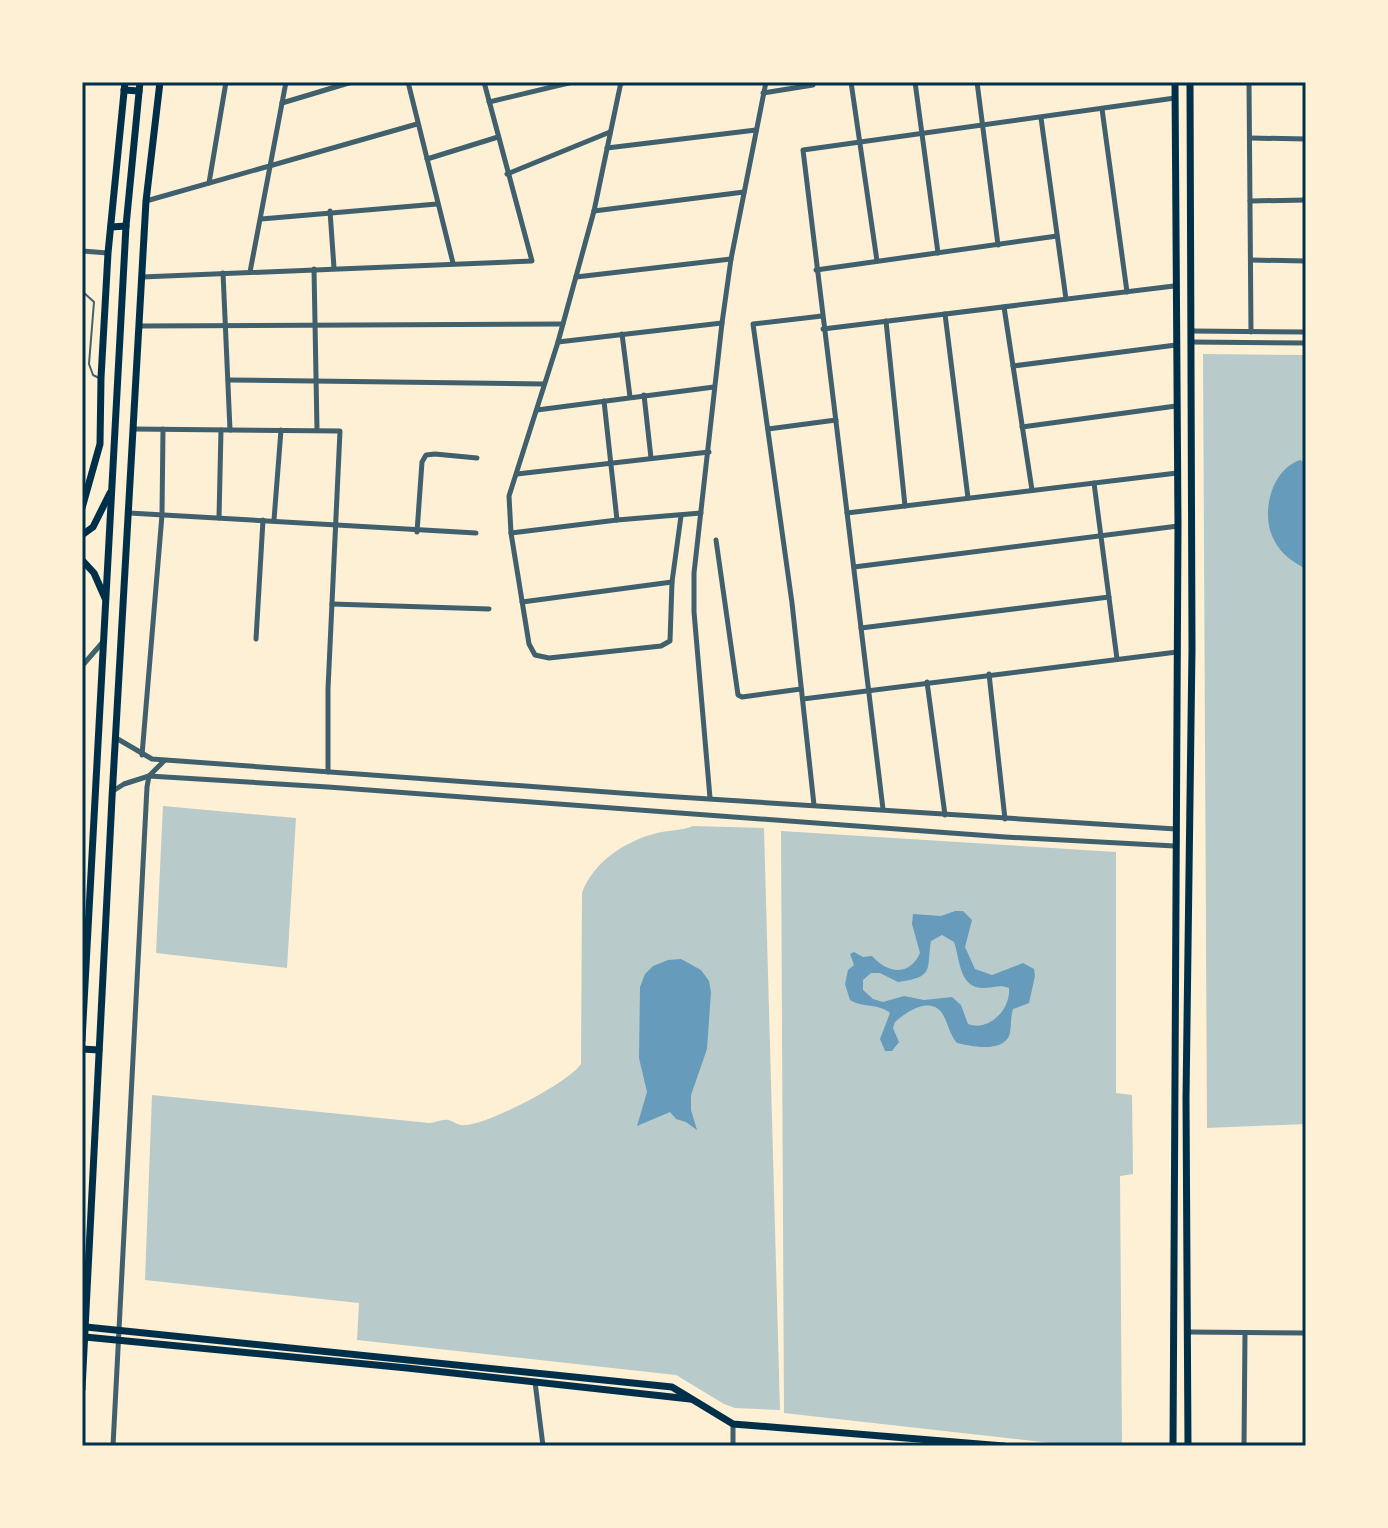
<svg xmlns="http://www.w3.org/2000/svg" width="1388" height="1528" font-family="'Noto Serif',serif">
	<rect width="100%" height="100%" fill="#fdf0d5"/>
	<g fill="#b9caca">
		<polygon points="1203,354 1306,355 1306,1124 1207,1128"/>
		<polygon points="163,806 296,818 287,968 156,953"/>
		<path d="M693,826L764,828L780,1410L735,1408L724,1404L676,1375L357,1340L359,1303L145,1280L152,1095L429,1123C435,1123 442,1119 448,1120C454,1121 458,1126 466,1125C489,1124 568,1083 581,1064L582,893C593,862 625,841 657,833C670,830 681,831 693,826Z"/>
		<polygon points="781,831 1116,852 1116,1093 1132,1095 1133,1174 1120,1176 1122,1446 1078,1446 784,1413"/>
	</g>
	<g fill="#669bbc" fill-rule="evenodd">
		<path d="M1300,460L1306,463V569C1293,562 1281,554 1274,540C1260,514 1271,470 1300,460Z"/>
		<path d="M955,911H963L972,920L965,947L975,969L992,975L1023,963L1034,969L1035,976L1029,1003L1013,1009C1010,1018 1012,1028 1009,1036C1001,1053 970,1046 957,1043C949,1034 948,1022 942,1013C930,996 906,1012 895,1022L893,1028L899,1042L892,1051H885L880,1039L890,1013C879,1003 862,1008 850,1000L845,984L848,970L854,965L850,954L854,952L863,957L872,956C887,973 909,977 920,953L912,924L913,914L941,916ZM942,935L954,942C960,959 959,988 983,988C993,988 1000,984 1009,988C1011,1009 989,1032 968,1024L961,1005L952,997L924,1000L904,996L883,1002L873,999L863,990V980L871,973H880L898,982C936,977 926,969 931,941Z"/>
		<polygon points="681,959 701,970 709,981 711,992 707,1049 691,1095 691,1110 697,1130 686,1122 676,1119 670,1112 637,1126 647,1092 639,1058 640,987 645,974 653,966 668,960"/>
	</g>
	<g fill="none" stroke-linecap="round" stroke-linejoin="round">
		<polyline stroke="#3f606c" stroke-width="2" points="82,291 94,302 89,364 93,375 99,378"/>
		<g stroke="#3f606c" stroke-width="5">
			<polyline points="408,82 453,263"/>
			<polyline points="621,82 594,211 558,342 509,496 511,533 529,644 535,655 549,658 661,646 670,641 672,582 681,516"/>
			<polyline points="851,82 877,261"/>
			<polyline points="915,82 938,253"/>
			<polyline points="977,82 998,245"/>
			<polyline points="1249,82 1251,332"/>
			<polyline points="621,83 630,82"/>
			<polyline points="763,93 813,85 812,82"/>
			<polyline points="489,102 573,82"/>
			<polyline points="282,103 352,82"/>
			<polyline points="1102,109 1127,292"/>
			<polyline points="1041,118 1066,299"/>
			<polyline points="1250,138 1306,139"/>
			<polyline points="607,148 756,130"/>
			<polyline points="427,159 498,137"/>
			<polyline points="507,174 610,132"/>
			<polyline points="209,183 226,82"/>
			<polyline points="146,201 417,124"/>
			<polyline points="1250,201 1306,200"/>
			<polyline points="330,211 334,268"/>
			<polyline points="594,211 744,192"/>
			<polyline points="261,219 437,204"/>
			<polyline points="82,251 108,253"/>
			<polyline points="1251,260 1306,261"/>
			<polyline points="314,269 317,430"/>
			<polyline points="816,270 1057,236"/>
			<polyline points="250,272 286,82"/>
			<polyline points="223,273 230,430"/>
			<polyline points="142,277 532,261 484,82"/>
			<polyline points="576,277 731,259"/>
			<polyline points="1004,307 1032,490"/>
			<polyline points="945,314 968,498"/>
			<polyline points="886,321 905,506"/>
			<polyline points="139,326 563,324"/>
			<polyline points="823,329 1174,286"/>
			<polyline points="1191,331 1306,332"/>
			<polyline points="622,334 630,397"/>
			<polyline points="558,342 722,323"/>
			<polyline points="1191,342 1306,343"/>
			<polyline points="1013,366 1176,345"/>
			<polyline points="228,380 543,384"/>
			<polyline points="644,395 651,458"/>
			<polyline points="604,401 617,520"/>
			<polyline points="537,410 714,387"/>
			<polyline points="1022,427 1176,406"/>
			<polyline points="133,429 340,431 328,689 328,772"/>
			<polyline points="768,429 836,420"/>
			<polyline points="517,474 709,452"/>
			<polyline points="1094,483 1117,659"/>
			<polyline points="129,513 476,533"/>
			<polyline points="847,513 1177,473"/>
			<polyline points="219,518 221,430"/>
			<polyline points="274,520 281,430"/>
			<polyline points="417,532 422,462 426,455 435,454 477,458"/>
			<polyline points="511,533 617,520 701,513"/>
			<polyline points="716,540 738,695 742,697 801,689"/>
			<polyline points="854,567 1178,526"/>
			<polyline points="522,602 672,582"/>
			<polyline points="332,604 489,609"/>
			<polyline points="861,628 1109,597"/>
			<polyline points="256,639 263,520"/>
			<polyline points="82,666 102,643"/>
			<polyline points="989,674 1005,819"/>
			<polyline points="927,682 945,815"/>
			<polyline points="803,699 1177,652"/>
			<polyline points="116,738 152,759 662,796 1176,829"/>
			<polyline points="142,755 162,515 163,429"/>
			<polyline points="113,791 124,784 149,776 328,787 1005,837 1175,846"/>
			<polyline points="710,798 694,612 694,573 722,323 731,259 766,82"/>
			<polyline points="814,805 792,603 753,324 822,316"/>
			<polyline points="883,809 803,150 1175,98"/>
			<polyline points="1189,1332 1306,1333"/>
			<polyline points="535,1382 543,1446"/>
			<polyline points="113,1446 147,787 149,776 164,761"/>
			<polyline points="733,1446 733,1424"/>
			<polyline points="1244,1446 1245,1333"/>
		</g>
		<g stroke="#003049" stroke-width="7">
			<polyline points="82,508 100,444 101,378 108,253 125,82"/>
			<polyline points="86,1327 672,1387 733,1424 1004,1446"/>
			<polyline points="85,1337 407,1368 690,1399"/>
			<polyline points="1173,1446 1178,526 1175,82"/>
			<polyline points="1188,1446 1186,1098 1192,649 1190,82"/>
		</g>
		<g stroke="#003049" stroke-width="7">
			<polyline points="124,90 139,91"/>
			<polyline points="111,227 126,226"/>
			<polyline points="82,535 93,527 110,493"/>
			<polyline points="82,560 94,573 105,598"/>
			<polyline points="82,1040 126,226 140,82"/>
			<polyline points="82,1049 99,1050"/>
			<polyline points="82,1389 112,798 146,201 160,82"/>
		</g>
	</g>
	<rect width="1388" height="1528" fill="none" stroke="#fdf0d5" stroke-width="168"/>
	<rect x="84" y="84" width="1220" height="1360" fill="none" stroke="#003049" stroke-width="3"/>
</svg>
